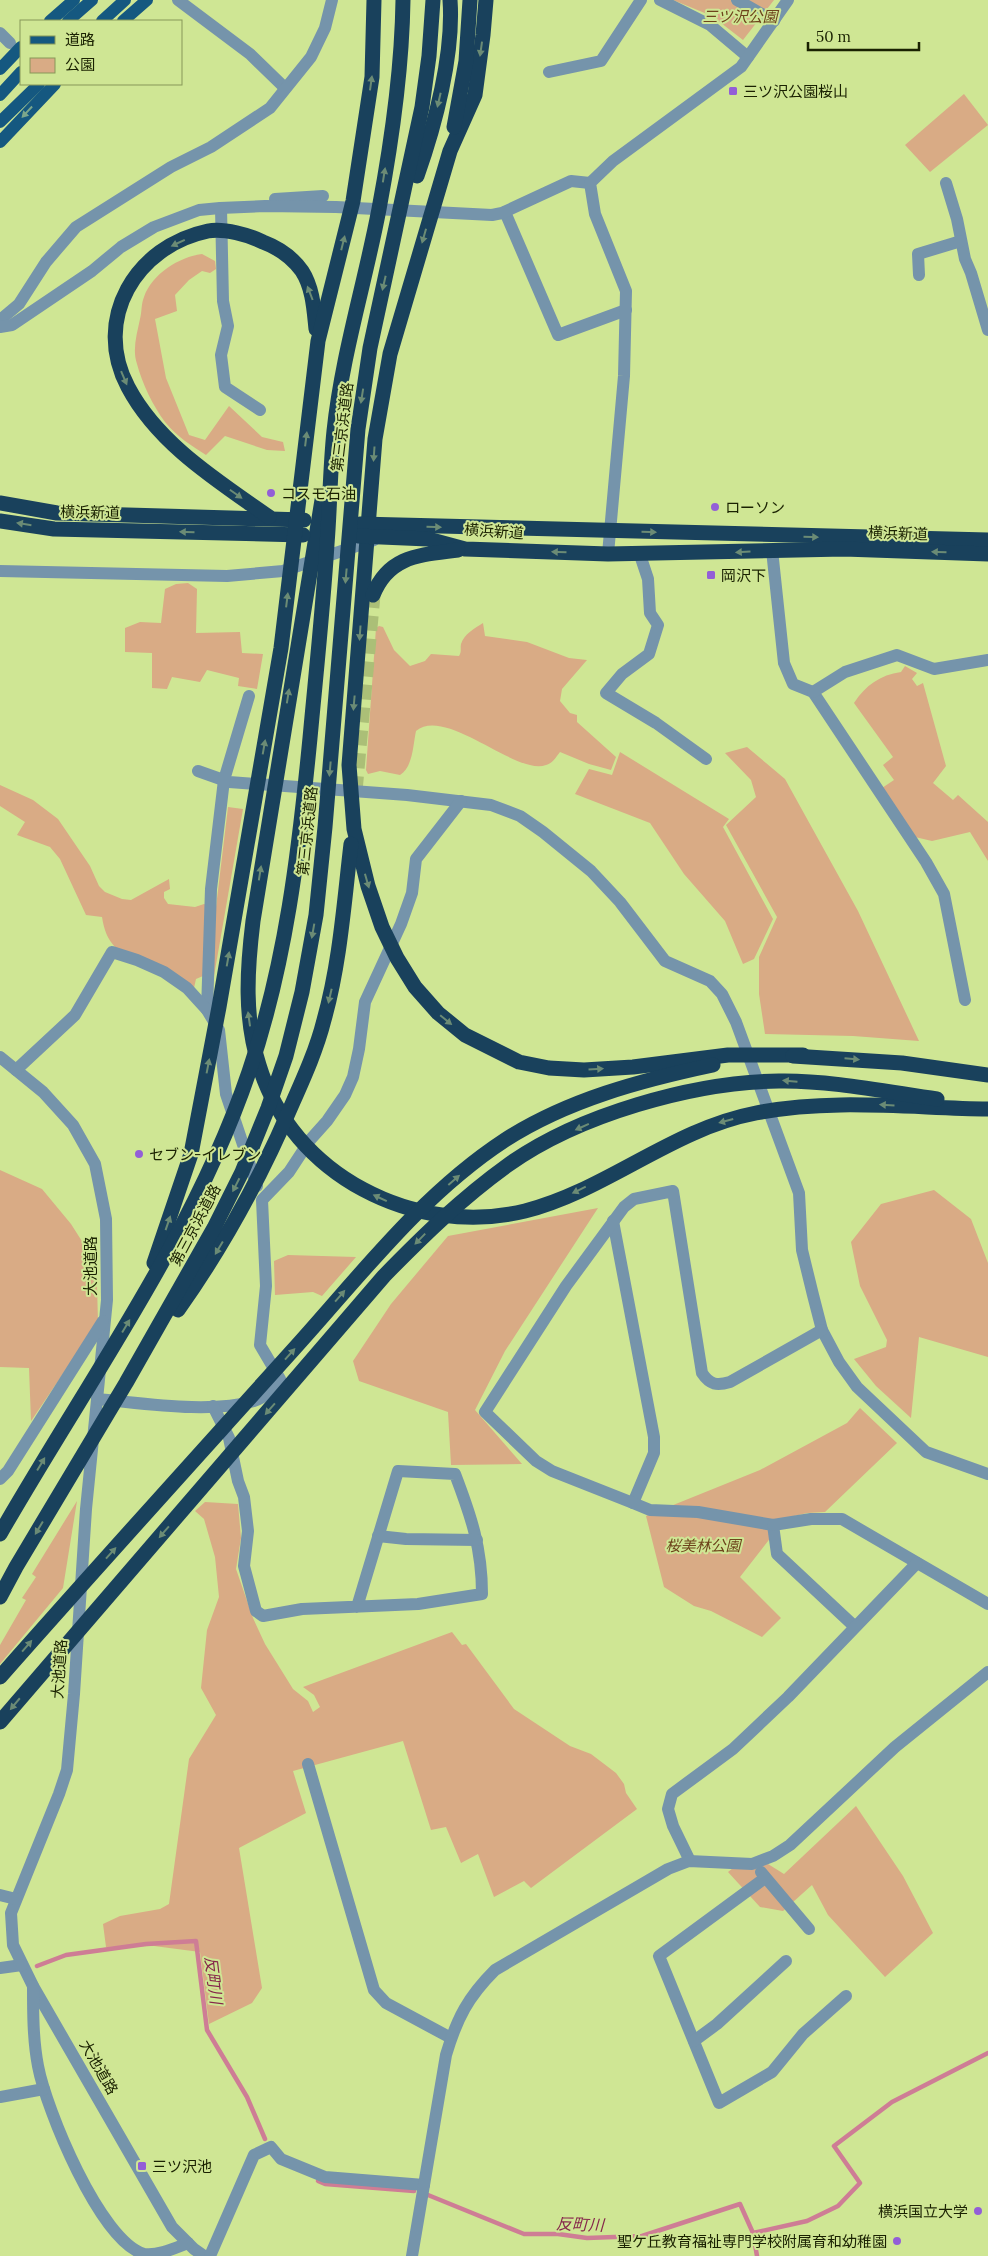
<svg xmlns="http://www.w3.org/2000/svg" width="988" height="2256" font-family="Lora,'Noto Sans JP',serif">
	<rect width="100%" height="100%" fill="#cfe694"/>
	<g fill="#d9ab85">
		<polygon points="673,0 774,0 743,40 712,16"/>
		<polygon points="964,94 988,125 930,172 905,145"/>
		<path d="M202,254L215,261L216,269L210,273L202,271L189,280L175,295L177,311L155,319L166,378L189,435L205,440L229,406L262,437L283,442L285,451L267,450L225,436L206,455C192,446 176,436 165,422C153,406 142,383 137,364C132,349 137,334 140,319C142,312 141,304 144,297C152,274 179,257 202,254Z"/>
		<polygon points="188,583 197,589 196,633 240,632 242,653 263,654 257,689 238,686 239,678 207,670 200,682 172,677 167,689 152,688 152,653 125,652 125,628 140,622 161,623 165,589 176,584"/>
		<path d="M483,623L485,636L527,642L569,658L587,660L562,689L560,701L570,713L577,715V722L616,757L611,770L589,764L560,752C556,757 553,763 546,765C516,776 446,706 416,731C413,745 413,767 400,775L380,771L368,774L366,770L376,628L379,626L383,627L394,650L410,666L425,661L431,654L459,656C462,651 460,649 461,644C464,634 475,628 483,623Z"/>
		<path d="M905,666L917,673L912,679L917,686L923,683L946,766L933,783L953,800L958,795L988,822V861L970,832L932,841L915,837L882,788L894,780L883,765L893,757L854,703C866,685 880,675 901,672Z"/>
		<polygon points="747,747 785,779 858,911 919,1041 853,1036 765,1034 759,994 759,957 777,917 726,825 756,797 751,780 725,753"/>
		<polygon points="620,752 729,819 723,827 773,919 754,959 743,964 725,921 684,874 650,823 575,794 589,769 612,775"/>
		<path d="M0,785L33,800L58,819L90,866L99,886L105,892L122,899L131,900L169,879L170,889L164,892V898L168,904L195,907L204,904L216,907L228,807L243,809L214,976H203L196,979L194,988L116,948C107,939 104,929 102,917L86,915L60,859L50,847L17,835L25,822L0,806Z"/>
		<polygon points="0,1170 42,1189 71,1224 85,1246 97,1285 98,1322 31,1421 29,1368 0,1367"/>
		<polygon points="934,1190 971,1219 988,1263 988,1357 919,1337 911,1418 876,1386 854,1359 886,1347 887,1340 860,1286 851,1242 881,1204"/>
		<polygon points="598,1208 505,1351 475,1410 522,1464 451,1465 448,1412 359,1381 353,1361 391,1304 448,1236"/>
		<polygon points="288,1255 356,1257 322,1296 313,1292 275,1295 274,1261"/>
		<polygon points="860,1408 897,1443 825,1512 807,1513 786,1518 740,1577 781,1618 762,1637 711,1611 694,1606 664,1587 646,1516 760,1470 847,1423"/>
		<polygon points="77,1501 63,1588 0,1664 0,1645 26,1600 22,1598 36,1577 32,1574"/>
		<polygon points="205,1502 238,1504 241,1538 236,1569 253,1618 265,1644 293,1689 308,1701 313,1712 320,1707 314,1695 303,1687 452,1632 462,1645 466,1644 514,1709 570,1746 591,1754 616,1773 624,1784 626,1793 637,1809 531,1888 524,1881 494,1897 478,1854 461,1863 446,1827 431,1830 403,1741 293,1771 306,1813 239,1848 262,1988 252,2003 209,2024 200,1952 154,1946 106,1947 103,1924 120,1916 160,1909 169,1904 189,1759 216,1715 201,1688 207,1630 219,1597 215,1557 204,1519 195,1511"/>
		<polygon points="856,1806 903,1876 933,1933 885,1977 828,1915 812,1885 783,1911 760,1907 728,1872 733,1868 768,1864 784,1874"/>
	</g>
	<g fill="none" stroke-linecap="round" stroke-linejoin="round">
		<g stroke="#ce7d95" stroke-width="4.5">
			<polyline points="37,1966 66,1955 146,1944 196,1941 207,2030 247,2097 265,2139"/>
			<polyline points="318,2181 325,2184 414,2191"/>
			<polyline points="428,2195 524,2234 558,2234 587,2238 642,2236 740,2204 753,2233 757,2256"/>
			<polyline points="753,2233 807,2221 838,2206 860,2183 834,2146 892,2102 988,2053"/>
		</g>
		<polyline stroke="#abbf77" stroke-width="15" stroke-dasharray="15 8" stroke-linecap="butt" points="355,791 373,595"/>
		<g stroke="#7594ab" stroke-width="12">
			<polyline points="178,0 250,54 285,88"/>
			<polyline points="660,0 710,25 748,57"/>
			<polyline points="737,0 774,21 777,14"/>
			<polyline points="0,33 10,43"/>
			<polyline points="549,72 601,61 641,0"/>
			<polyline points="946,183 957,219 965,259 971,273 988,330"/>
			<polyline points="275,199 323,196"/>
			<polyline points="221,208 223,301 228,326 221,355 225,387 260,410"/>
			<polyline points="505,212 558,335 626,310"/>
			<polyline points="919,275 918,254 961,241"/>
			<polyline points="0,320 19,304 46,262 76,227 171,167 211,147 270,108 311,57 325,28 332,0"/>
			<polyline points="0,327 12,325 92,271 121,247 154,227 199,210 220,208 265,206 336,207 492,215 502,213 571,181 590,183"/>
			<polyline points="772,550 784,663 793,684 813,692 926,862 944,894 965,1000"/>
			<polyline points="608,554 624,376 626,291 595,214 590,183 613,161 741,67 788,0"/>
			<polyline points="640,555 648,579 650,613 658,625 649,654 622,674 606,693 656,723 706,759"/>
			<polyline points="0,571 227,576 283,571 374,540"/>
			<polyline points="813,692 845,672 897,655 934,669 988,660"/>
			<polyline points="198,771 229,782 407,795 491,805 520,816 543,832 591,871 620,902 665,961 710,981 722,994 736,1022 799,1193 802,1250 813,1295 822,1330 839,1362 857,1387 926,1452 988,1474"/>
			<polyline points="207,1010 211,889 224,780 249,696"/>
			<polyline points="0,1057 43,1092 73,1125 95,1164 106,1219 107,1300 86,1509 74,1694 67,1770 59,1794 11,1913 13,1945 33,1986 172,2227 194,2249 204,2256"/>
			<polyline points="16,1070 75,1015 112,952 137,960 164,972 187,988 207,1010 219,1030 226,1094 257,1186"/>
			<polyline points="613,1221 654,1437 654,1453 633,1503"/>
			<path d="M822,1330L730,1382C717,1386 710,1385 702,1373L673,1191L634,1199L624,1207L566,1286L485,1412L536,1461L552,1471L633,1503L650,1510L698,1512L773,1525L777,1554L854,1626"/>
			<path d="M97,1399C143,1403 210,1414 254,1401C265,1398 273,1388 280,1379L260,1345L266,1286L262,1200L289,1172L310,1140L327,1121L345,1095L353,1077L359,1049L365,1002L401,924L412,893L416,859L461,801"/>
			<path d="M213,1406L229,1438L238,1481L244,1497L248,1531L244,1566L256,1611L263,1616L302,1609L418,1604L482,1594C482,1548 471,1516 455,1474L398,1471L357,1607"/>
			<polyline points="0,1479 8,1471 103,1321"/>
			<polyline points="773,1525 811,1519 842,1519 988,1604"/>
			<polyline points="378,1536 406,1539 477,1540"/>
			<polyline points="308,1764 374,1990 386,2003 451,2038"/>
			<polyline points="690,1861 673,1826 668,1809 672,1794 733,1749 788,1697 917,1563"/>
			<polyline points="761,1872 809,1929"/>
			<polyline points="765,1878 659,1956 719,2103 772,2072 803,2034 846,1996"/>
			<polyline points="0,1895 16,1899"/>
			<polyline points="0,1968 22,1965"/>
			<path d="M33,1986C33,2012 33,2040 38,2066C46,2109 100,2241 144,2254C158,2256 175,2248 188,2243"/>
			<polyline points="694,2041 717,2024 786,1961"/>
			<polyline points="0,2097 44,2089"/>
			<polyline points="210,2256 254,2155 271,2147 281,2159 325,2177 424,2185"/>
			<path d="M412,2256L446,2055C457,2018 468,1997 495,1970L668,1869L689,1861L752,1864L773,1856L790,1845L895,1747L988,1672"/>
		</g>
		<g stroke="#155880" stroke-width="12">
			<polyline points="50,21 74,0"/>
			<polyline points="68,21 92,0"/>
			<polyline points="102,21 125,0"/>
			<polyline points="123,21 147,0"/>
			<polyline points="0,69 21,47"/>
			<polyline points="0,95 21,72"/>
			<polyline points="0,122 39,84"/>
			<polyline points="0,142 55,84"/>
		</g>
		<g stroke="#19415c" stroke-width="15">
			<polyline points="486,0 483,35 475,95 450,151 390,354 375,439 349,765 354,829 368,886 382,927 397,958 415,987 438,1013 465,1035 519,1062 549,1068 584,1070 633,1067 728,1055 803,1055"/>
			<polyline points="454,127 466,61 470,0"/>
			<path d="M417,176C435,125 454,54 450,0"/>
			<path d="M322,500L253,921C247,970 244,1018 259,1065C292,1175 415,1238 525,1211C607,1190 672,1129 756,1113C832,1098 911,1108 988,1109"/>
			<polyline points="0,503 57,513 304,520"/>
			<path d="M269,517C218,481 158,444 128,387C92,319 136,246 208,231C224,228 249,235 263,242C279,248 292,257 302,271C313,288 314,310 316,329"/>
			<polyline points="0,521 54,529 303,535"/>
			<polyline points="360,524 988,540"/>
			<polyline points="358,536 428,539 465,549 608,554 844,549 988,554"/>
			<path d="M373,595C389,555 421,555 458,550"/>
			<polyline points="793,1056 902,1063 988,1075"/>
			<polyline points="154,1263 191,1154 219,1007 281,648 318,341 353,201 372,77 374,0"/>
			<path d="M178,1310C224,1245 262,1175 293,1102C305,1075 317,1048 324,1020C340,963 344,903 351,844"/>
			<path d="M0,1534C87,1382 192,1239 249,1072C286,963 299,851 310,738C316,673 323,609 327,544C330,507 330,469 334,431C342,355 365,283 379,209C392,140 402,70 403,0"/>
			<polyline points="0,1597 16,1567 126,1383 214,1228 242,1172 268,1108 286,1056 302,992 316,915 325,827 358,429 370,348 422,107 429,56 433,0"/>
			<path d="M0,1677C97,1567 195,1459 293,1350C360,1276 421,1195 505,1140C567,1100 642,1080 713,1065"/>
			<path d="M0,1722L384,1276C423,1236 462,1198 508,1165C578,1115 693,1082 779,1081C828,1080 888,1092 937,1099"/>
		</g>
	</g>
	<defs><path id="oneway-solid" d="M-6-.8H1V-3.2L6.5 0L1 3.2V.8H-6Z" transform="scale(1.25)"/></defs>
	<g fill="#6b8b75">
		<use href="#oneway-solid" transform="translate(481 49) rotate(98)"/>
		<use href="#oneway-solid" transform="translate(371 83) rotate(-82)"/>
		<use href="#oneway-solid" transform="translate(439 100) rotate(103)"/>
		<use href="#oneway-solid" transform="translate(384 175) rotate(-81)"/>
		<use href="#oneway-solid" transform="translate(424 236) rotate(106)"/>
		<use href="#oneway-solid" transform="translate(178 243) rotate(155)"/>
		<use href="#oneway-solid" transform="translate(343 243) rotate(-76)"/>
		<use href="#oneway-solid" transform="translate(384 283) rotate(103)"/>
		<use href="#oneway-solid" transform="translate(310 293) rotate(-111)"/>
		<use href="#oneway-solid" transform="translate(124 378) rotate(67)"/>
		<use href="#oneway-solid" transform="translate(362 396) rotate(99)"/>
		<use href="#oneway-solid" transform="translate(306 439) rotate(-83)"/>
		<use href="#oneway-solid" transform="translate(374 454) rotate(94)"/>
		<use href="#oneway-solid" transform="translate(236 494) rotate(35)"/>
		<use href="#oneway-solid" transform="translate(24 524) rotate(-171)"/>
		<use href="#oneway-solid" transform="translate(434 527) rotate(1)"/>
		<use href="#oneway-solid" transform="translate(187 532) rotate(-179)"/>
		<use href="#oneway-solid" transform="translate(649 532) rotate(2)"/>
		<use href="#oneway-solid" transform="translate(811 537) rotate(2)"/>
		<use href="#oneway-solid" transform="translate(559 552) rotate(-178)"/>
		<use href="#oneway-solid" transform="translate(743 552) rotate(177)"/>
		<use href="#oneway-solid" transform="translate(939 552) rotate(-178)"/>
		<use href="#oneway-solid" transform="translate(346 576) rotate(95)"/>
		<use href="#oneway-solid" transform="translate(287 600) rotate(-83)"/>
		<use href="#oneway-solid" transform="translate(360 633) rotate(94)"/>
		<use href="#oneway-solid" transform="translate(288 696) rotate(-81)"/>
		<use href="#oneway-solid" transform="translate(354 703) rotate(95)"/>
		<use href="#oneway-solid" transform="translate(264 747) rotate(-80)"/>
		<use href="#oneway-solid" transform="translate(330 769) rotate(95)"/>
		<use href="#oneway-solid" transform="translate(260 873) rotate(-81)"/>
		<use href="#oneway-solid" transform="translate(367 881) rotate(74)"/>
		<use href="#oneway-solid" transform="translate(313 931) rotate(100)"/>
		<use href="#oneway-solid" transform="translate(228 959) rotate(-80)"/>
		<use href="#oneway-solid" transform="translate(330 996) rotate(103)"/>
		<use href="#oneway-solid" transform="translate(249 1019) rotate(-98)"/>
		<use href="#oneway-solid" transform="translate(446 1020) rotate(39)"/>
		<use href="#oneway-solid" transform="translate(852 1059) rotate(5)"/>
		<use href="#oneway-solid" transform="translate(208 1066) rotate(-79)"/>
		<use href="#oneway-solid" transform="translate(596 1069) rotate(-4)"/>
		<use href="#oneway-solid" transform="translate(790 1081) rotate(-175)"/>
		<use href="#oneway-solid" transform="translate(887 1105) rotate(-177)"/>
		<use href="#oneway-solid" transform="translate(726 1121) rotate(165)"/>
		<use href="#oneway-solid" transform="translate(582 1127) rotate(156)"/>
		<use href="#oneway-solid" transform="translate(454 1180) rotate(-41)"/>
		<use href="#oneway-solid" transform="translate(236 1185) rotate(117)"/>
		<use href="#oneway-solid" transform="translate(579 1190) rotate(154)"/>
		<use href="#oneway-solid" transform="translate(380 1198) rotate(-155)"/>
		<use href="#oneway-solid" transform="translate(168 1223) rotate(-71)"/>
		<use href="#oneway-solid" transform="translate(420 1239) rotate(134)"/>
		<use href="#oneway-solid" transform="translate(219 1248) rotate(121)"/>
		<use href="#oneway-solid" transform="translate(340 1296) rotate(-49)"/>
		<use href="#oneway-solid" transform="translate(126 1326) rotate(-59)"/>
		<use href="#oneway-solid" transform="translate(290 1354) rotate(-48)"/>
		<use href="#oneway-solid" transform="translate(270 1409) rotate(131)"/>
		<use href="#oneway-solid" transform="translate(41 1464) rotate(-59)"/>
		<use href="#oneway-solid" transform="translate(39 1528) rotate(121)"/>
		<use href="#oneway-solid" transform="translate(164 1532) rotate(131)"/>
		<use href="#oneway-solid" transform="translate(111 1553) rotate(-48)"/>
		<use href="#oneway-solid" transform="translate(27 1646) rotate(-49)"/>
		<use href="#oneway-solid" transform="translate(15 1704) rotate(130)"/>
	</g>
	<use fill="#7ba68b" href="#oneway-solid" transform="translate(27 112) rotate(133)"/>
	<g fill="#935ed7" stroke="#cfe694" stroke-width="2">
		<rect x="728" y="86" width="10" height="10" rx="2.5"/>
		<circle cx="271" cy="493" r="5"/>
		<circle cx="715" cy="507" r="5"/>
		<rect x="706" y="570" width="10" height="10" rx="2.5"/>
		<circle cx="139" cy="1154" r="5"/>
		<rect x="137" y="2161" width="10" height="10" rx="2.5"/>
		<circle cx="978" cy="2211" r="5"/>
		<circle cx="897" cy="2241" r="5"/>
	</g>
	<g text-anchor="middle" dominant-baseline="central" stroke-width="4" stroke-linejoin="round" paint-order="stroke">
		<g font-size="15" font-style="italic" fill="#6e441c" stroke="#cfe694">
			<text x="740" y="16">三ツ沢公園</text>
			<text x="703" y="1545">桜美林公園</text>
		</g>
		<g font-size="15" fill="#1a2101" stroke="#cfe694" text-anchor="start">
			<text x="743" y="91">三ツ沢公園桜山</text>
			<text x="281" y="493">コスモ石油</text>
			<text x="725" y="507">ローソン</text>
			<text x="721" y="575">岡沢下</text>
			<text x="149" y="1154">セブン-イレブン</text>
			<text x="152" y="2166">三ツ沢池</text>
			<text x="968" y="2211" text-anchor="end">横浜国立大学</text>
			<text x="887" y="2241" text-anchor="end">聖ケ丘教育福祉専門学校附属育和幼稚園</text>
		</g>
		<g font-size="15" fill="#1a2101" stroke="#cfe694">
			<text transform="translate(342 427) rotate(-83)">第三京浜道路</text>
			<text transform="translate(90 512) rotate(1)">横浜新道</text>
			<text transform="translate(494 531) rotate(4)">横浜新道</text>
			<text transform="translate(898 533) rotate(2)">横浜新道</text>
			<text transform="translate(307 831) rotate(-84)">第三京浜道路</text>
			<text transform="translate(195 1225) rotate(-62)">第三京浜道路</text>
			<text transform="translate(90 1266) rotate(-90)">大池道路</text>
			<text transform="translate(59 1669) rotate(-86)">大池道路</text>
			<text transform="translate(99 2067) rotate(60)">大池道路</text>
		</g>
		<g font-size="16" font-style="italic" fill="#86274b" stroke="#cfe694">
			<text transform="translate(214 1980) rotate(83)">反町川</text>
			<text transform="translate(580 2224) rotate(2)">反町川</text>
		</g>
	</g>
	<rect x="20" y="20" width="162" height="65" fill="#cfe694" stroke="#879759"/>
	<rect x="30" y="36" width="25" height="8" fill="#155880" stroke="#879759"/>
	<text x="65" y="45" font-size="15" fill="#1a2101">道路</text>
	<rect x="30" y="58" width="25" height="15" fill="#d9ab85" stroke="#879759"/>
	<text x="65" y="70" font-size="15" fill="#1a2101">公園</text>
	<path d="M808 42v8h111v-8" fill="none" stroke="#1a2101" stroke-width="2.5"/>
	<text x="816" y="42" font-size="15" fill="#1a2101" stroke="#cfe694" stroke-width="4" paint-order="stroke">50 m</text>
</svg>
